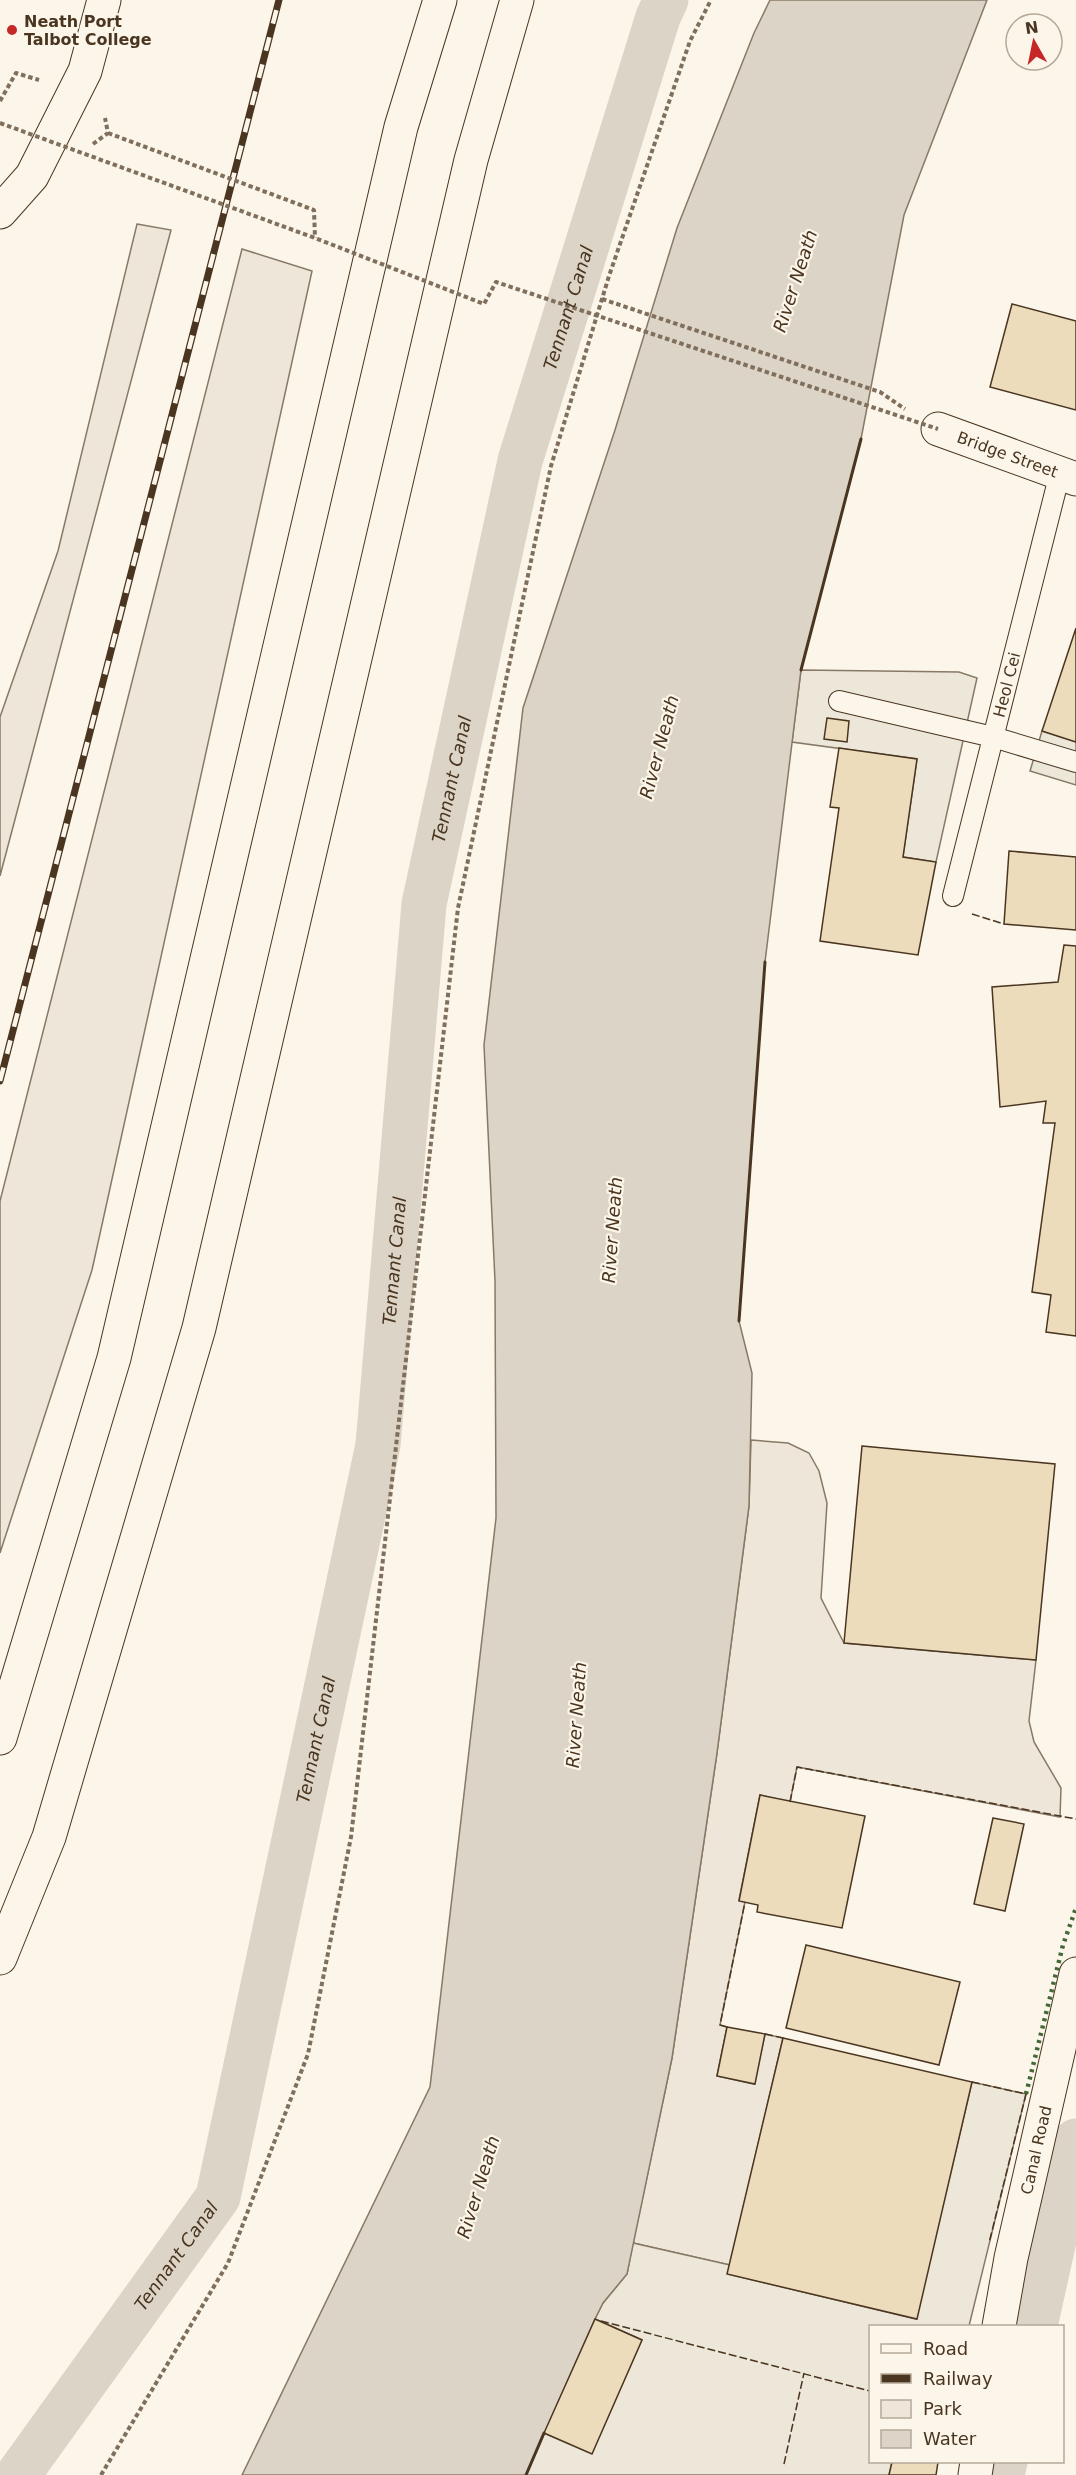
<svg xmlns="http://www.w3.org/2000/svg" width="1076" height="2475" font-family="'DejaVu Sans',sans-serif">
	<rect width="100%" height="100%" fill="#fbf6e9"/>
	<g fill="#ede6d9" stroke="#887966" stroke-width="1.5">
		<polygon points="137,224 171,230 0,876 0,717 58,551"/>
		<polygon points="242,249 312,271 92,1270 0,1553 0,1201"/>
		<polygon points="751,1440 788,1443 809,1453 819,1471 827,1503 821,1598 844,1643 1036,1660 1029,1721 1034,1742 1061,1788 1060,1817 797,1767 790,1802 760,1795 739,1900 745,1902 720,2025 727,2027 717,2076 754,2084 765,2034 783,2038 730,2265 633,2243 672,2058 717,1753 749,1506"/>
	</g>
	<g fill="#ede7d9" stroke="#887966" stroke-width="1.5">
		<polygon points="801,670 959,672 977,678 936,862 903,857 917,759 792,742"/>
		<polygon points="1042,731 1076,742 1076,785 1030,771"/>
		<polygon points="972,2082 1026,2094 969,2326 870,2326 870,2462 892,2462 889,2475 526,2475 544,2433 592,2453 642,2340 595,2319 603,2303 627,2274 633,2243 730,2265 728,2274 916,2319"/>
	</g>
	<polygon fill="#dcd4c6" stroke="#887966" stroke-width="1.5" points="770,0 987,0 904,215 861,439 801,670 765,962 739,1321 752,1373 749,1506 717,1753 672,2058 627,2274 603,2303 595,2319 526,2475 242,2475 430,2087 496,1518 495,1281 484,1045 523,708 615,430 677,228 754,33"/>
	<g fill="none" stroke-linecap="round" stroke-linejoin="round">
		<g stroke="#dcd4c6" stroke-width="45">
			<polyline points="1035,2326 1076,2141"/>
			<path id="s1" d="M18,2475L218,2197L378,1445L424,904L520,461L658,17L666,0"/>
			<polyline points="1002,2475 1005,2462"/>
		</g>
	</g>
	<g fill="#ecdcbc" stroke="#4a3520" stroke-width="1.5">
		<polygon points="1012,304 1076,321 1076,410 990,387"/>
		<polygon points="1076,628 1076,742 1042,731"/>
		<polygon points="827,718 849,721 847,742 824,739"/>
		<polygon points="839,748 917,759 903,857 936,862 918,955 820,941 839,808 830,807"/>
		<polygon points="1009,851 1076,857 1076,930 1004,924"/>
		<polygon points="1064,945 1076,946 1076,1336 1046,1332 1051,1295 1032,1292 1055,1123 1043,1123 1046,1101 1000,1107 992,987 1058,982"/>
		<polygon points="862,1446 1055,1464 1036,1660 844,1643"/>
		<polygon points="760,1795 865,1816 842,1928 757,1912 758,1905 739,1901"/>
		<polygon points="993,1818 1024,1824 1005,1911 974,1904"/>
		<polygon points="806,1945 960,1982 939,2065 786,2028"/>
		<polygon points="727,2027 765,2034 755,2084 717,2076"/>
		<polygon points="783,2038 972,2082 917,2319 727,2274"/>
		<polygon points="595,2319 642,2340 592,2454 544,2433"/>
		<polygon points="892,2462 938,2462 936,2475 889,2475"/>
	</g>
	<g fill="none" stroke-linecap="round" stroke-linejoin="round">
		<g stroke="#4a3520" stroke-width="22">
			<g id="lane">
				<polyline points="839,701 993,737 1076,762"/>
				<path id="s2" d="M953,896L1060,473"/>
			</g>
		</g>
		<g stroke="#4a3520" stroke-width="35">
			<g id="street">
				<path id="s3" d="M938,429L1076,479"/>
				<path id="s4" d="M999,2326L1011,2258L1076,1974"/>
				<polyline points="975,2475 977,2462"/>
			</g>
		</g>
		<g stroke="#4a3520" stroke-width="35">
			<polyline id="primary" points="0,212 32,176 85,71 104,0"/>
		</g>
		<g stroke="#4a3520" stroke-width="35">
			<g id="highway">
				<polyline points="0,1738 114,1358 401,127 440,0"/>
				<polyline points="0,1958 49,1837 199,1328 471,160 517,0"/>
			</g>
		</g>
		<g stroke="#7f6f5c" stroke-width="4" stroke-dasharray="4.5 3" stroke-linecap="butt">
			<polyline points="0,101 16,73 39,80"/>
			<polyline points="93,144 108,133 105,118"/>
			<polyline points="602,299 880,392 905,409"/>
			<polyline points="101,2475 228,2263 308,2054 351,1837 458,908 551,466 609,276 690,41 711,0"/>
		</g>
		<use href="#lane" stroke="#fbf6e9" stroke-width="20"/>
		<use href="#street" stroke="#fbf6e9" stroke-width="33"/>
		<use href="#primary" stroke="#fbf6e9" stroke-width="33"/>
		<use href="#highway" stroke="#fbf6e9" stroke-width="33"/>
		<g stroke="#4a3520" stroke-width="7">
			<polyline id="rail" points="0,1081 279,0"/>
		</g>
		<use href="#rail" stroke="#fbf6e9" stroke-width="4.5" stroke-dasharray="14" stroke-linecap="butt"/>
		<g stroke="#7f6f5c" stroke-width="4" stroke-dasharray="4.5 3" stroke-linecap="butt">
			<polyline points="0,123 315,238 484,304 496,282 938,429"/>
			<polyline points="108,133 314,210 315,238"/>
		</g>
		<polyline stroke="#436837" stroke-width="4.5" stroke-dasharray="3 4.5" stroke-linecap="butt" points="1026,2094 1063,1945 1076,1908"/>
		<g stroke="#4a3520" stroke-width="1.5" stroke-dasharray="8 3" stroke-linecap="butt">
			<polyline points="972,914 1004,924"/>
			<polyline points="790,1802 797,1767 1076,1819"/>
			<polyline points="727,2027 720,2025 745,1902"/>
			<polyline points="765,2034 783,2038"/>
			<polyline points="972,2082 1026,2094 989,2243"/>
			<polyline points="601,2321 870,2391"/>
			<polyline points="784,2464 804,2373"/>
		</g>
		<g stroke="#4a3520" stroke-width="3">
			<polyline points="801,670 861,439"/>
			<polyline points="739,1321 765,962"/>
			<polyline points="526,2475 544,2433"/>
		</g>
	</g>
	<circle fill="#c62828" stroke="#fbf6e9" stroke-width="2" cx="12" cy="30" r="6"/>
	<g text-anchor="middle" dominant-baseline="central" stroke-width="4.5" stroke-linejoin="round" paint-order="stroke">
		<g font-size="16" font-weight="bold" fill="#4a3520" stroke="#fbf6e9" text-anchor="start">
			<text x="24" y="21">Neath Port<tspan x="24" dy="18">Talbot College</tspan></text>
		</g>
		<g font-size="16" fill="#4a3520" stroke="#fbf6e9">
			<text stroke="none"><textPath href="#s3" startOffset="74">Bridge Street</textPath></text>
			<text stroke="none"><textPath href="#s2" startOffset="218">Heol Cei</textPath></text>
			<text stroke="none"><textPath href="#s4" startOffset="180">Canal Road</textPath></text>
		</g>
		<g font-size="18" font-style="italic" fill="#4a3520" stroke="#fbf6e9">
			<text transform="translate(795 281) rotate(-72)">River Neath</text>
			<text stroke="none"><textPath href="#s1" startOffset="2268">Tennant Canal</textPath></text>
			<text transform="translate(659 747) rotate(-75)">River Neath</text>
			<text stroke="none"><textPath href="#s1" startOffset="1782">Tennant Canal</textPath></text>
			<text transform="translate(612 1230) rotate(-86)">River Neath</text>
			<text stroke="none"><textPath href="#s1" startOffset="1296">Tennant Canal</textPath></text>
			<text transform="translate(576 1715) rotate(-86)">River Neath</text>
			<text stroke="none"><textPath href="#s1" startOffset="810">Tennant Canal</textPath></text>
			<text transform="translate(478 2187) rotate(-73)">River Neath</text>
			<text stroke="none"><textPath href="#s1" startOffset="270">Tennant Canal</textPath></text>
		</g>
	</g>
	<rect x="869" y="2325" width="195" height="138" fill="#fbf6e9" stroke="#b4a999" stroke-width="1.5"/>
	<rect x="881" y="2344" width="30" height="9" fill="#fbf6e9" stroke="#b4a999" stroke-width="1.5"/>
	<text x="923" y="2355" font-size="18" fill="#4a3520">Road</text>
	<rect x="881" y="2374" width="30" height="9" fill="#4a3520" stroke="#b4a999" stroke-width="1.5"/>
	<text x="923" y="2385" font-size="18" fill="#4a3520">Railway</text>
	<rect x="881" y="2400" width="30" height="18" fill="#ede6d9" stroke="#b4a999" stroke-width="1.5"/>
	<text x="923" y="2415" font-size="18" fill="#4a3520">Park</text>
	<rect x="881" y="2430" width="30" height="18" fill="#dcd4c6" stroke="#b4a999" stroke-width="1.5"/>
	<text x="923" y="2445" font-size="18" fill="#4a3520">Water</text>
	<g transform="translate(1034 42) rotate(351)"><circle r="28" fill="#fbf6e9" stroke="#b4a999" stroke-width="1.5"/>
	<path d="M0-4.5L10 22L0 15L-10 22Z" fill="#c62828"/>
	<text y="-9" font-size="16" font-weight="bold" text-anchor="middle" fill="#4a3520">N</text>
	</g>
</svg>
